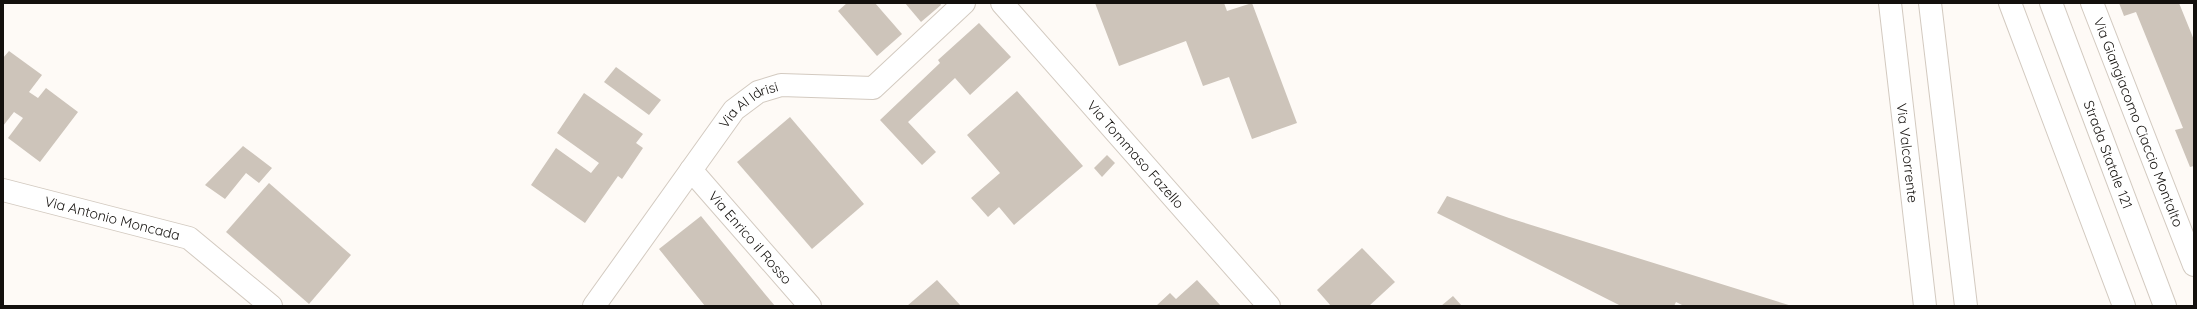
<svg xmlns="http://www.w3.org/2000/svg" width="2197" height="309" font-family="Quicksand,sans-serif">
	<rect width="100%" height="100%" fill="#fefaf6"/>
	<g fill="#cdc4ba">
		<polygon points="847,3 875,3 902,34 877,56 838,11"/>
		<polygon points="905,3 940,3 941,5 921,22"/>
		<polygon points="1095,3 1224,3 1227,11 1252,3 1297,123 1252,139 1229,77 1203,86 1186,41 1119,66"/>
		<polygon points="2119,3 2179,3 2194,40 2194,166 2190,167 2175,130 2183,128 2136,12 2124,16"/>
		<polygon points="979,23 1011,57 970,95 955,78 908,122 936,152 922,165 880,120 940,63 938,60"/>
		<polygon points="9,51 42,75 29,92 38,98 46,88 78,112 40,162 8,138 23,118 14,112 3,126 3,58"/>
		<polygon points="616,67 661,100 649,115 604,82"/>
		<polygon points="1017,91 1083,166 1014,225 999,207 988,217 971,198 1000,173 967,135"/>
		<polygon points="584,93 643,134 636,143 643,148 622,179 618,176 585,223 531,185 556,148 591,173 599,163 557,133"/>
		<polygon points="790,117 864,204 812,249 737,162"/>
		<polygon points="243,146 272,168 259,183 246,173 225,199 205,185"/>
		<polygon points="1107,155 1115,163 1102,177 1094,168"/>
		<polygon points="269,183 351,255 309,304 226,232"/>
		<polygon points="1447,196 1509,218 1792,306 1684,306 1676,302 1674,306 1621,306 1437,213"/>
		<polygon points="701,216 760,288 775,306 705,306 659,249"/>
		<polygon points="1362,248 1395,282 1369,306 1331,306 1317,290"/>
		<polygon points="937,280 961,306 907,306"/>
		<polygon points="1197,280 1221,306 1156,306 1170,293 1176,299"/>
		<polygon points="1453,296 1462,306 1441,306"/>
	</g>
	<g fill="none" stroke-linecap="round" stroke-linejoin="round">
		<g stroke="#d3cac0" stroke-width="24">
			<g id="street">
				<path id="s1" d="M1002,3L1269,306"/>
				<path id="s2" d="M1890,3L1925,306"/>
				<path id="s3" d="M2092,3L2194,265"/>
				<path id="s4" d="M691,170L810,306"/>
				<path id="s5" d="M3,190L189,238L271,306"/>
				<path id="s6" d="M594,306L734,110L758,92L781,85L873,88L964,3"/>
			</g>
		</g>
		<g stroke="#d3cac0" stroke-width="24">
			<g id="primary">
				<polyline points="1930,3 1966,306"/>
				<polyline points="2010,3 2124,306"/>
				<path id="s7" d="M2051,3L2165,306"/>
			</g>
		</g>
		<use href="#street" stroke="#fff" stroke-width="22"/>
		<use href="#primary" stroke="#fff" stroke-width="22"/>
	</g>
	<g text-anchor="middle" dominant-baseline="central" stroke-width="3.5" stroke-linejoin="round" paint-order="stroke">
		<g font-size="14" fill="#13100d" stroke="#fff">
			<text stroke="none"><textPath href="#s6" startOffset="256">Via Al Idrisi</textPath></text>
			<text stroke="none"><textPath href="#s3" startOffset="128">Via Giangiacomo Ciaccio Montalto</textPath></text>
			<text stroke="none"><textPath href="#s2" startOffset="151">Via Valcorrente</textPath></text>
			<text stroke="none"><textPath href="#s1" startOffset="202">Via Tommaso Fazello</textPath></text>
			<text stroke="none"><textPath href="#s7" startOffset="162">Strada Statale 121</textPath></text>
			<text stroke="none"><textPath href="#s5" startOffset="113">Via Antonio Moncada</textPath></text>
			<text stroke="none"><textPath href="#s4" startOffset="90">Via Enrico il Rosso</textPath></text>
		</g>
	</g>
	<rect width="2197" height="309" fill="none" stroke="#13100d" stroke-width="8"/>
</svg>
